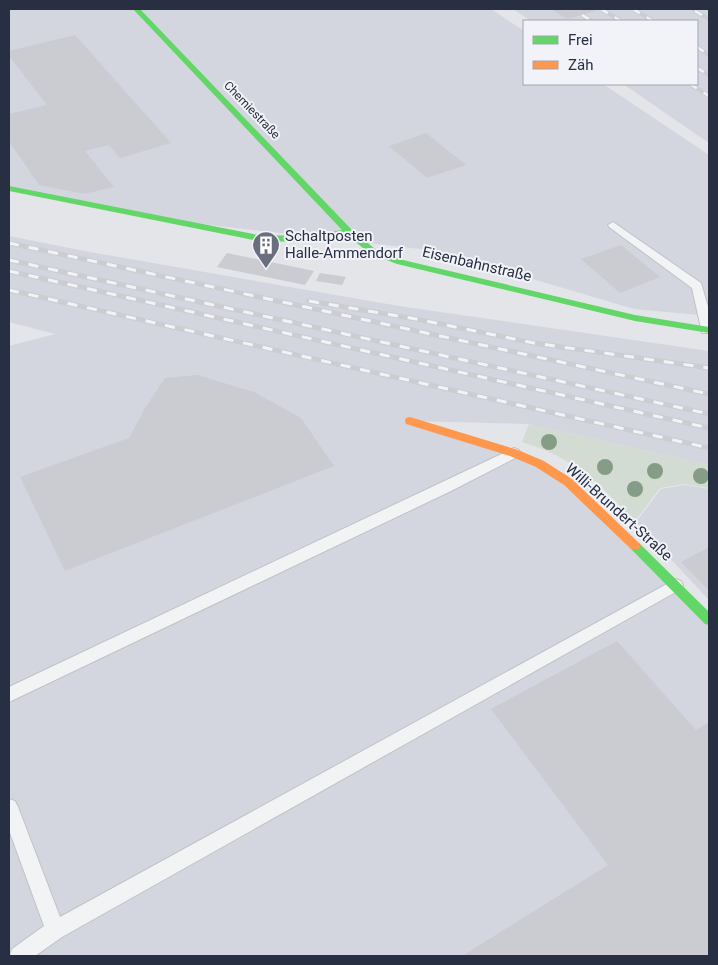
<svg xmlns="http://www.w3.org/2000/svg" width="718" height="965" font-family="Roboto,sans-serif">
	<rect width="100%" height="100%" fill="#e3e5e8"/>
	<g fill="#d3d6de">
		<polygon points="9,9 491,9 524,31 524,84 603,84 709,155 709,316 634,309 438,251 157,219 9,189"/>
		<polygon points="513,9 709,9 709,143 623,84 697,84 697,21 531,21"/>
		<polygon points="9,236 90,252 399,306 709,351 709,465 529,424 412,421 540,464 676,585 709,620 709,956 9,956 9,346 55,334 9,322"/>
		<polygon points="685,485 709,489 709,600 636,522 661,489"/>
	</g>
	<path fill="#d2dcd3" d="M529,424L709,465V488L684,484L660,488L635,521C599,483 573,457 522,442Z"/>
	<g fill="#caccd1">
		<polygon points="551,9 592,9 596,11 567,19"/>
		<polygon points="75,35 171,143 120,158 109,145 85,151 114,187 84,194 39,185 9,141 9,114 47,105 9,56 9,51"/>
		<polygon points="426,133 466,165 427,178 389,146"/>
		<polygon points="621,245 660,277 620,293 581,259"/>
		<polygon points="227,253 314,271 305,285 217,267"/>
		<polygon points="320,273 346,277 342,285 316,281"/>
		<polygon points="197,375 254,392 301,418 334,466 65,571 20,477 129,438 145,408 165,378"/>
		<polygon points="709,547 709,591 681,562"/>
		<polygon points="617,641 696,730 709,722 709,956 462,956 608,865 491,709"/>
	</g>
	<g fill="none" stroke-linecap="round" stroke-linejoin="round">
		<g stroke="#c0c2c6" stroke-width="2">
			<g id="lane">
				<polygon points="613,222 701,283 709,310 709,333 702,333 692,288 609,227 608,225"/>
				<polygon points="514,448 519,450 521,453 519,456 451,491 9,702 9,687"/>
				<polygon points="676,579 681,581 683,585 681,589 62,937 35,956 10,956 12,949 44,926 9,830 9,799 15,801 18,807 60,917"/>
			</g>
		</g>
		<use href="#lane" fill="#f2f3f5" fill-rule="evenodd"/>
		<g fill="#63d668" fill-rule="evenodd">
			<polygon points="133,9 140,9 351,229 375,249 403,260 635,315 709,327 709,333 635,321 397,264 369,253 346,234 307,242 258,241 9,191 9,186 258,235 307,236 342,230"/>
			<polygon points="635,541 639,543 709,612 709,625 705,624 631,549 629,546 631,543"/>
		</g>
		<polygon fill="#ff974d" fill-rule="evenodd" points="410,417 518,450 544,461 572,479 639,543 641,546 639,549 631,549 564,485 536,467 510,456 406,424 405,421 406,418"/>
		<g stroke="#cbcdd0" stroke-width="4">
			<g id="rail-far1">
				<polyline points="601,9 621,21"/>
				<polyline points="633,9 653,21"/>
				<polyline points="695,11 709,19"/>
				<polyline points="582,15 592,21"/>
				<polyline points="697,47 709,55"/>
				<polyline points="697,68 709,75"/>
				<polyline points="690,84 709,96"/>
			</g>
		</g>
		<g stroke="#cbcdd0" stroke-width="5">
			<g id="rail">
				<polyline points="9,243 709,394"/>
				<polyline points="9,260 709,414"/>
				<polyline points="9,271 709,428"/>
				<polyline points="9,290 709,448"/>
				<polyline points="309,301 416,319 534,343 709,368"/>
			</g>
		</g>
		<use href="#rail-far1" stroke="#f1f3f8" stroke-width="2.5" stroke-dasharray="8" stroke-linecap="butt"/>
		<use href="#rail" stroke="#f1f3f8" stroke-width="3" stroke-dasharray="10" stroke-linecap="butt"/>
	</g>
	<g fill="#859c86">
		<circle cx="549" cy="442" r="8"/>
		<circle cx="605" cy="467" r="8"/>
		<circle cx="655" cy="471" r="8"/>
		<circle cx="701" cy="476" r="8"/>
		<circle cx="635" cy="489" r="8"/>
	</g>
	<defs>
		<g id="building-pin" transform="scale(1.4375)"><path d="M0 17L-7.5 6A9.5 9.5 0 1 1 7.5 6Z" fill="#696f7d" stroke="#f1f3f8"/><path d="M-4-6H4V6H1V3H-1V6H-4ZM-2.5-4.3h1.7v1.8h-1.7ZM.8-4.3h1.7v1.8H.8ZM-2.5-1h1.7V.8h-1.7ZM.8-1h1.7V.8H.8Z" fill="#fff"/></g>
	</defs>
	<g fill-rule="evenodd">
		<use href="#building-pin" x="266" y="245"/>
	</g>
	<g text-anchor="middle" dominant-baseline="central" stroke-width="4" stroke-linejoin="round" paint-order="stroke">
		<g font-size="12" fill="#282f43" stroke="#f1f3f8">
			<text transform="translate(252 110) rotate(46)">Chemiestraße</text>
		</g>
		<g font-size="15" fill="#282f43" stroke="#f1f3f8" text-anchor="start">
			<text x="285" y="236">Schaltposten<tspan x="285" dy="17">Halle-Ammendorf</tspan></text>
		</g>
		<g font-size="15" fill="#282f43" stroke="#f1f3f8">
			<text transform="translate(477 264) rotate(13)">Eisenbahnstraße</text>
			<text transform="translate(619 512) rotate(42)">Willi-Brundert-Straße</text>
		</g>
	</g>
	<rect width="718" height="965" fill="none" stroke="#282f43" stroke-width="20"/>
	<rect x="523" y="20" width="175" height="65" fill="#f1f3f8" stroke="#a1a5b0"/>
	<rect x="533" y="36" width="25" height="8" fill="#63d668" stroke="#a1a5b0"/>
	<text x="568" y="45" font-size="15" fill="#282f43">Frei</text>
	<rect x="533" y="61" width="25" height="8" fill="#ff974d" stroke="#a1a5b0"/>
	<text x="568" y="70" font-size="15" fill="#282f43">Zäh</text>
</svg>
